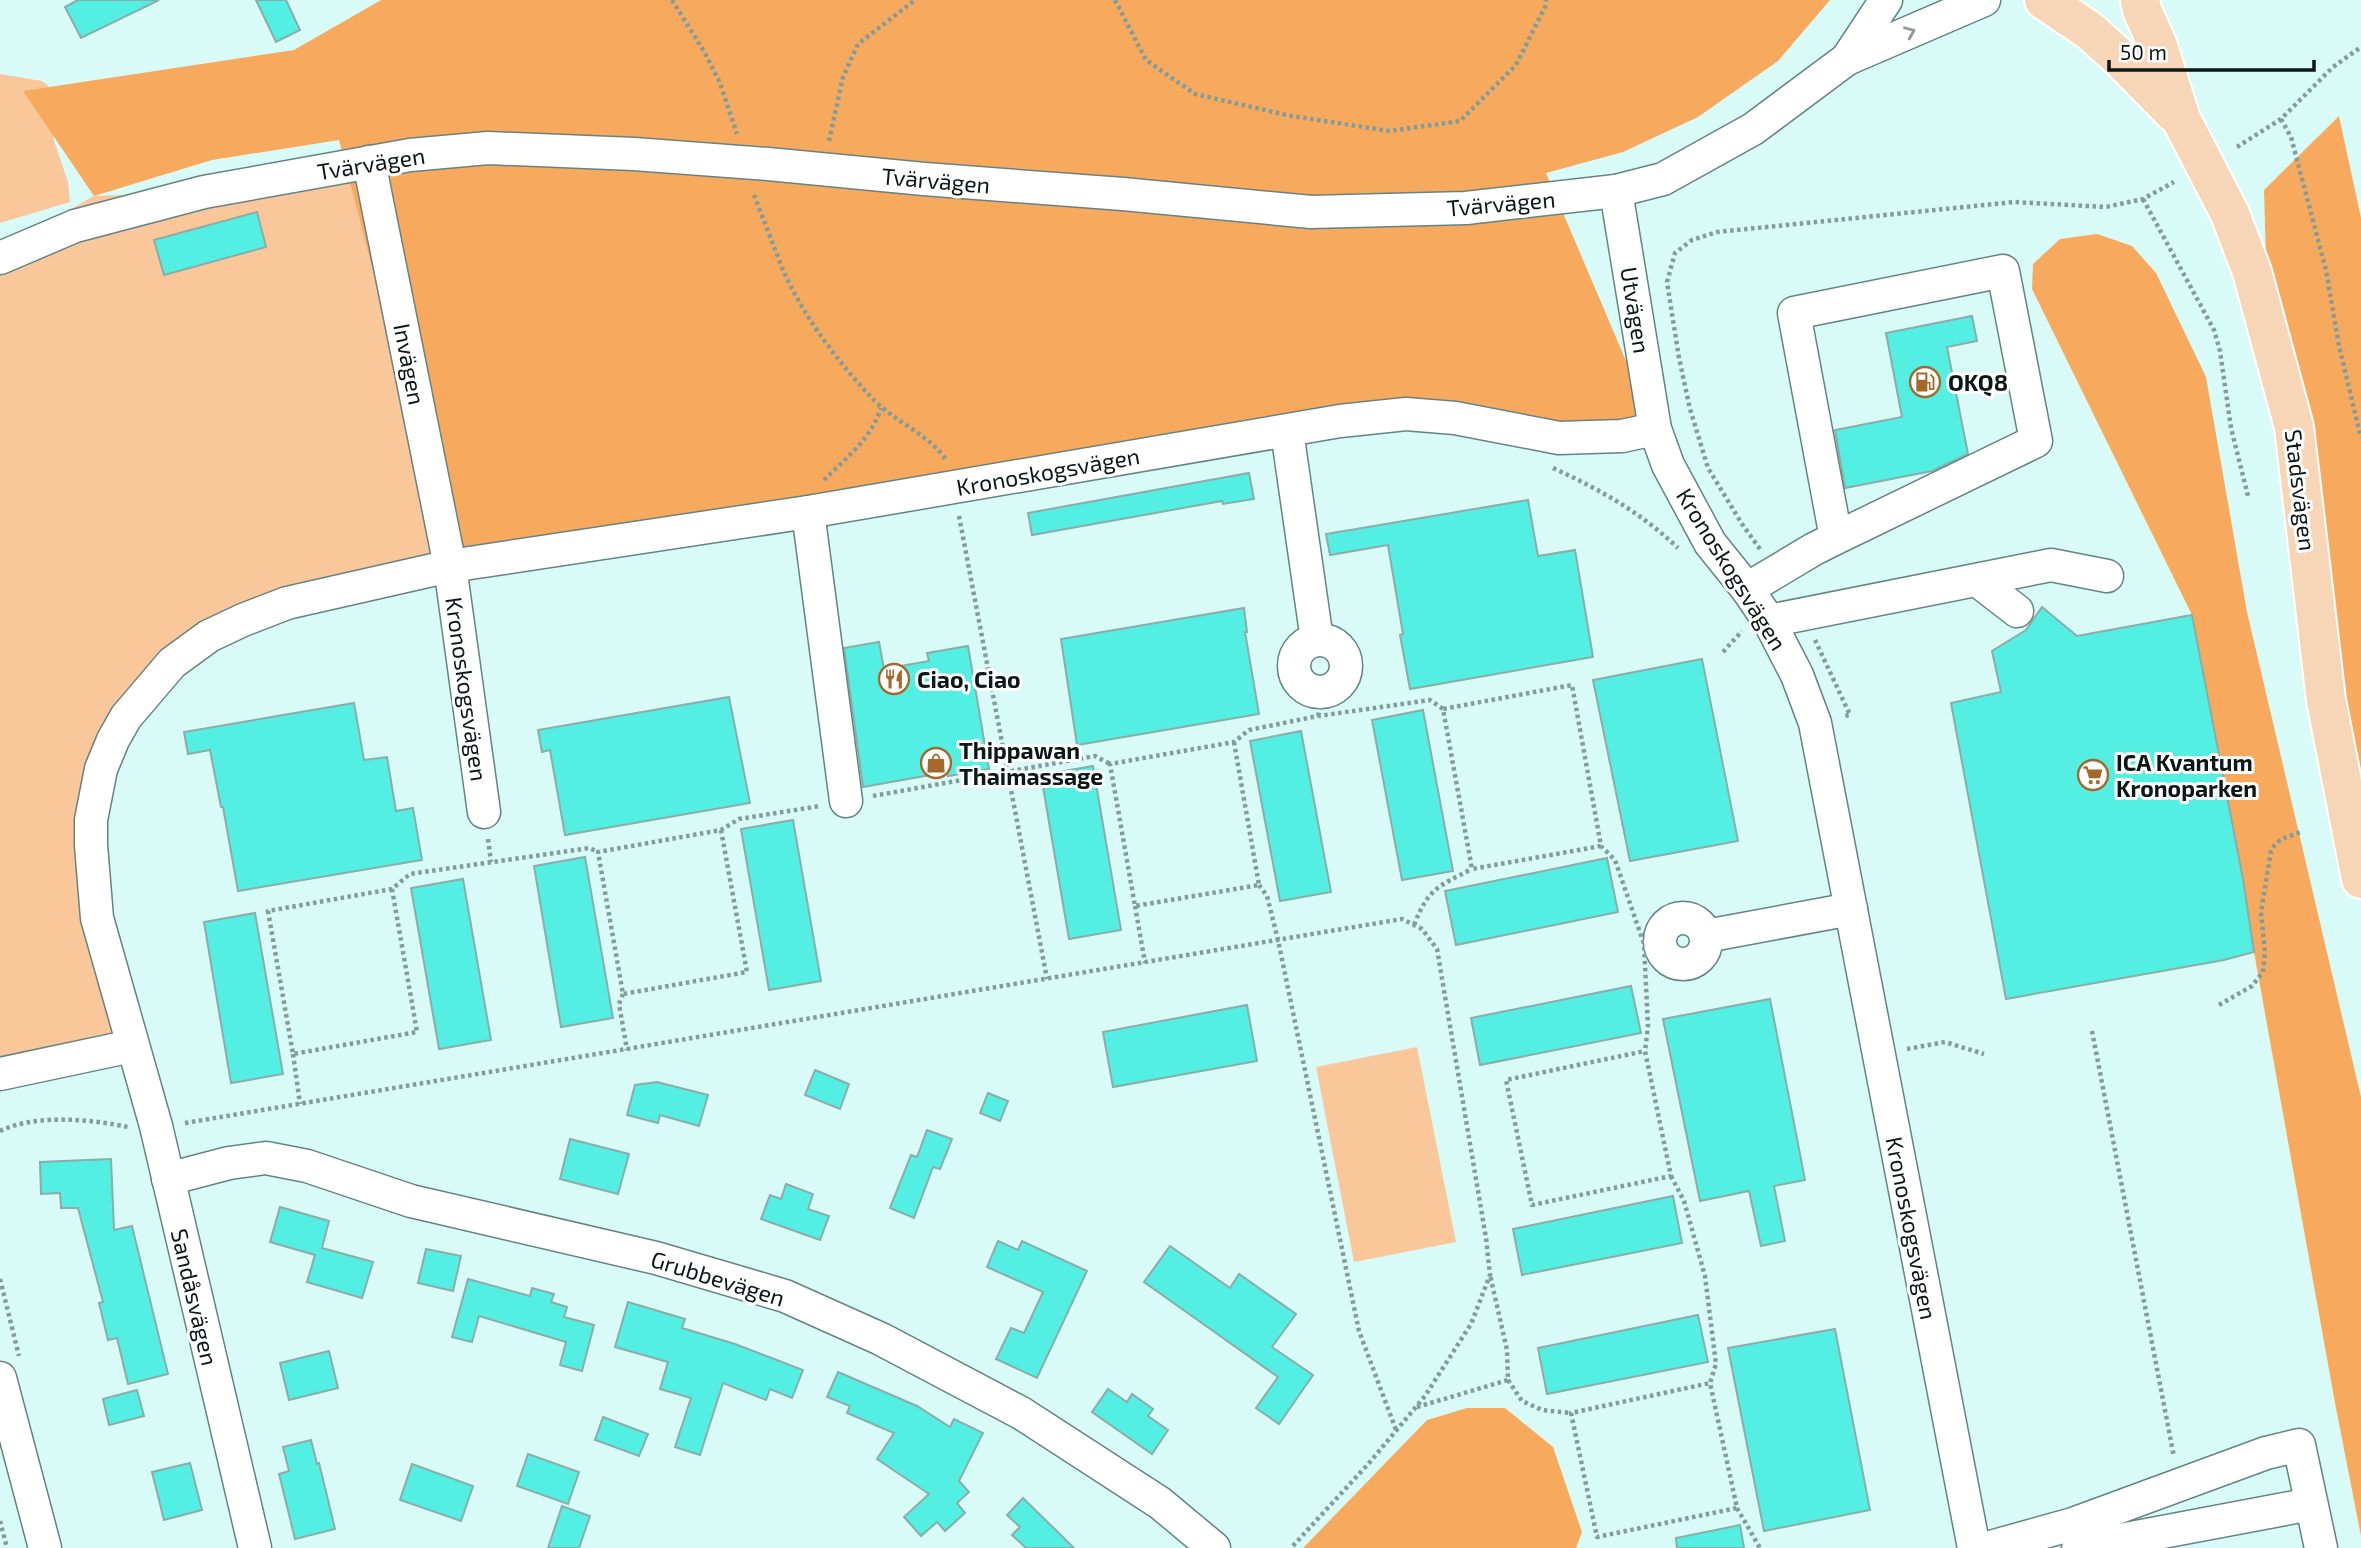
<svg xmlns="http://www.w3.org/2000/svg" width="2361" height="1548" font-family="'Exo 2',sans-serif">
	<rect width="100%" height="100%" fill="#d8fbf7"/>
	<g fill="#f9c79a">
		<polygon points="0,74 42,81 77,110 53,138 68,182 70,202 0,223"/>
		<polygon points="369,162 450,566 287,603 149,688 91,820 132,1046 0,1074 0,249 94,196 204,192"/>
		<polygon points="1417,1047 1456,1242 1354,1262 1316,1067"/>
	</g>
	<g fill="#f7a95e">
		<polygon points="381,0 1830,0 1778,61 1698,117 1623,152 1546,173 1655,429 1455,418 450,566 339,140 212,160 94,196 23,91 294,50"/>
		<polygon points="2339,116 2361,218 2361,879 2266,258 2264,190"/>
		<polygon points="2097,234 2132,246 2156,273 2206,377 2247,612 2361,1097 2361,1536 2335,1403 2254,952 2242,879 2192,615 2032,289 2033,264 2060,239"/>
		<polygon points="1467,1408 1505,1408 1553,1447 1582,1532 1576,1548 1303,1548 1427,1420"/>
	</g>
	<g fill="#54efe3" stroke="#8bada9" stroke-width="2">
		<polygon points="78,0 159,0 81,38 65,7"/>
		<polygon points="256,0 286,0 300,30 276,42"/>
		<polygon points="257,212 266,247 164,275 154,240"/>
		<polygon points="1972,316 1977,341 1947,347 1968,454 1932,471 1845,488 1835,430 1902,417 1886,333"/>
		<polygon points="1249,473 1254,499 1223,504 1222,501 1032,535 1028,513"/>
		<polygon points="1528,500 1538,556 1575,550 1593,657 1410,689 1400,635 1403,634 1388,545 1330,555 1326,534"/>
		<polygon points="2042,607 2077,636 2192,615 2243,879 2254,952 2224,960 2006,999 1951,703 2001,692 1992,651 2026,630"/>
		<polygon points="1244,608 1247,632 1245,632 1259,714 1077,745 1061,639"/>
		<polygon points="879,642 884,669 929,661 927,653 968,646 989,769 948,776 947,772 863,787 844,648"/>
		<polygon points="1702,659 1738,841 1630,861 1593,680"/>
		<polygon points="729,697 750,803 565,835 550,750 542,752 538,730"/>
		<polygon points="354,703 364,760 387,757 396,811 413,808 422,860 238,891 223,807 221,807 210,750 188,754 184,732"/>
		<polygon points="1423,710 1453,871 1402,880 1372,720"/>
		<polygon points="1301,731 1331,892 1280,901 1250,741"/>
		<polygon points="1093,766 1121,930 1069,939 1041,775"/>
		<polygon points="793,820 821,981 769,990 741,829"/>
		<polygon points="585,857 613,1018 561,1027 534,866"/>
		<polygon points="1607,858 1618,912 1456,945 1445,891"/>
		<polygon points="463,879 491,1040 439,1049 411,888"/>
		<polygon points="255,913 283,1074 231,1083 204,922"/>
		<polygon points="1631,986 1641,1033 1480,1065 1471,1018"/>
		<polygon points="1770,999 1805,1180 1774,1186 1785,1241 1761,1246 1749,1191 1700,1201 1663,1019"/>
		<polygon points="1247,1005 1257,1061 1113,1087 1103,1032"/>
		<polygon points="815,1070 849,1084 840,1109 805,1095"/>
		<polygon points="657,1082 708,1095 699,1126 660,1115 658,1123 627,1115 635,1085"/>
		<polygon points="988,1093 1008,1101 1000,1121 980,1113"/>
		<polygon points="927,1130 952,1139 940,1169 933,1167 914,1218 890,1208 911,1155 917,1157"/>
		<polygon points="570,1139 629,1154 618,1194 560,1179"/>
		<polygon points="111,1159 114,1230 132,1226 168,1374 128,1384 117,1338 108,1340 99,1303 103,1302 78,1208 61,1208 60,1193 41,1194 40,1162"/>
		<polygon points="786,1184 813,1194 808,1209 829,1216 820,1240 761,1219 770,1195 781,1199"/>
		<polygon points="1673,1196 1682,1243 1522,1275 1513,1229"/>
		<polygon points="280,1207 329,1221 322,1248 373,1262 362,1298 307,1282 315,1255 270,1242"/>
		<polygon points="998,1241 1018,1250 1022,1241 1087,1271 1037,1378 996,1359 1011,1328 1024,1333 1043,1292 987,1267"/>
		<polygon points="1170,1246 1230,1288 1239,1274 1296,1314 1272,1347 1313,1375 1279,1424 1256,1408 1278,1377 1144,1282"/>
		<polygon points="426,1249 461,1256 453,1291 418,1283"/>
		<polygon points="468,1279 530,1296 532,1288 554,1294 551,1302 567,1307 564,1317 594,1325 582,1371 560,1365 566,1342 479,1316 472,1342 452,1337"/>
		<polygon points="628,1302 685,1319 682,1328 735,1344 803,1370 792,1398 770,1389 766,1400 723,1383 700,1455 675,1447 691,1398 660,1389 668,1362 615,1347"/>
		<polygon points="1698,1315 1708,1362 1547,1394 1538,1348"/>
		<polygon points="1835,1329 1870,1510 1764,1531 1728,1348"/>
		<polygon points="329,1351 338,1388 289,1400 280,1363"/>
		<polygon points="838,1372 917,1406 950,1427 954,1419 983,1433 959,1481 969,1492 957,1503 965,1513 945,1531 937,1522 921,1536 904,1517 929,1494 877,1459 894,1433 847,1413 850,1406 827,1397"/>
		<polygon points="1108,1389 1127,1402 1132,1394 1153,1409 1148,1416 1168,1430 1152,1454 1092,1412"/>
		<polygon points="137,1390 144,1416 109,1425 103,1399"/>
		<polygon points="603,1417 648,1434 639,1456 595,1440"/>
		<polygon points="311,1440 317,1464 319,1463 335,1529 295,1539 279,1474 289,1471 283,1447"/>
		<polygon points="528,1454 579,1472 568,1504 517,1486"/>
		<polygon points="190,1463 202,1510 164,1520 152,1472"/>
		<polygon points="412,1464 473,1486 461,1521 400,1500"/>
		<polygon points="1023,1498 1074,1548 1026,1548 1012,1535 1020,1527 1007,1515"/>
		<polygon points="562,1506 590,1516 579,1548 548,1548"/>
		<polygon points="1740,1525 1744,1548 1677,1548 1676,1538"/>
	</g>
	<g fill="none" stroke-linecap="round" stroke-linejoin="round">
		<g stroke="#648481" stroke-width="35">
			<g id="minor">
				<polyline points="1847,59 1886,0"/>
				<polyline points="369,162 450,566 484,812"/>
				<polyline points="1616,191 1655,429 1668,465 1710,543 1747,589 1769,621 1797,675 1815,723 1974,1548"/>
				<polyline points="0,258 75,226 204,192 410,155 488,148 634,154 768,164 924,179 1123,194 1311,212 1466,208 1616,191 1663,179 1753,129 1847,59 1984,0"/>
				<polyline points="1287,431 1317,640"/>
				<polyline points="808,512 846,801"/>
				<polyline points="1977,580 2017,611"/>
				<polyline points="1747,589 1814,549 1836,538 2036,441 2003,271 1794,313 1836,538"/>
				<polyline points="1769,621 2051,565 2107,576"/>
				<circle cx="1320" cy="666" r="26"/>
				<circle cx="1683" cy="941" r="23"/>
				<polyline points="1706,936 1851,909"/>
				<polyline points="0,1074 132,1046"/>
				<polyline points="168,1179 229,1163 266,1158 307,1166 411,1201 656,1258 785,1296 881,1339 1021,1413 1160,1503 1214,1548"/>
				<polyline points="0,1378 45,1548"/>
				<polyline points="255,1548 156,1126 97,918 91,845 91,820 101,769 113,740 126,717 172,663 209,636 243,620 287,603 450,566 808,512 1340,421 1406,414 1455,418 1559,438 1622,436 1655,429"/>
				<polyline points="1987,1548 2073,1524 2266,1453 2299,1445 2321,1548"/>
				<polyline points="2078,1548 2311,1504"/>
			</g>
		</g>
		<g stroke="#fff" stroke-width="42">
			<g id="major">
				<polyline points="2044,0 2090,31 2122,60 2174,113"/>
				<polyline points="2140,0 2142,10 2158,46 2181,119 2230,214 2252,272 2294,427 2326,700 2361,879"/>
			</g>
		</g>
		<g stroke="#829c99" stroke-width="4.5" stroke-dasharray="3.5 3.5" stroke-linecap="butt">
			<polyline points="672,0 705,53 720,83 737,134"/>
			<polyline points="1115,0 1146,60 1195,94 1291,116 1390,131 1460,121 1516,65 1546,5 1546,0"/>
			<polyline points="2281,119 2291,137 2326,270 2339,346 2361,438"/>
			<polyline points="829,141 843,77 858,44 915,0"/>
			<polyline points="2237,147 2281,119 2333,67 2361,47"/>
			<path d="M754,195C764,220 773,245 783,270C804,317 837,361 872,398C892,420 931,436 946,460"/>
			<polyline points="2143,199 2214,330 2220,351 2231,428 2248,496"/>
			<path d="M1553,468C1601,490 1640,512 1678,548"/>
			<path d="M824,480C846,458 871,439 881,408"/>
			<polyline points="959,516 1047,979"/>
			<polyline points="1760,549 1742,524 1708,468 1690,409 1679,358 1667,282 1675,253 1692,240 1717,232 2014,202 2106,207 2143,199 2174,182"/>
			<polyline points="1815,640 1850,715 1843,716"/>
			<polyline points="1723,652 1742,631"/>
			<polyline points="1318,716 1325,692"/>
			<polyline points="1234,742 1259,885 1135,906 1110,764 1234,742 1249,730 1318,716 1430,700 1443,709"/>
			<polyline points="873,796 1095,756 1110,764"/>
			<polyline points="721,830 747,972 623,994 598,852 721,830 739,819 820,806"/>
			<polyline points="488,839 491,862"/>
			<polyline points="1601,846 1472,869 1443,709 1572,685 1601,846 1615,860 1644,944 1648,1026 1645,1051 1671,1176 1532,1205 1506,1080 1645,1051"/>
			<polyline points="1259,885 1267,896 1278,940 1359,1331 1396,1430"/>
			<polyline points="392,889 417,1032 293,1054 268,911 392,889 410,874 589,848 598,852"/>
			<polyline points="1135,906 1145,963"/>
			<path d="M1414,925C1428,889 1438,886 1472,869"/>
			<polyline points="1644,944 1660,941"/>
			<polyline points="623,994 619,1004 627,1050"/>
			<path d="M2219,1005L2252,986L2263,972L2265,953L2261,912L2271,851C2277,838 2288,837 2301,832"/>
			<polyline points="2092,1031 2174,1457"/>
			<polyline points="1907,1049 1945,1042 1984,1054"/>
			<polyline points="293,1054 300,1104"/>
			<polyline points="185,1123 1402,919 1422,929 1437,949 1486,1238 1490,1275 1471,1324 1425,1396 1370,1462 1291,1548"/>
			<path d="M0,1131C35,1114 90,1119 128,1127"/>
			<polyline points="1671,1176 1684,1201 1705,1276 1716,1364 1710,1383 1737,1508 1597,1537 1571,1413 1710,1383"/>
			<polyline points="0,1279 19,1356"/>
			<polyline points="1508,1380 1522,1401 1542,1410 1571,1413"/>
			<polyline points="1417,1407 1508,1380 1507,1350 1490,1275"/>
			<polyline points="1737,1508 1760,1548"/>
			<polyline points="0,1521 7,1548"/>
		</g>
		<use href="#minor" stroke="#fff" stroke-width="32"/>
		<use href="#major" stroke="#f7d6b7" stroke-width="38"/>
	</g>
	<defs><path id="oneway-chevron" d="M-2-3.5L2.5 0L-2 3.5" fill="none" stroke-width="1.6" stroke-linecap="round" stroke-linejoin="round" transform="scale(1.75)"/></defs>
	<use stroke="#919797" href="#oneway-chevron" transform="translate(1910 32) rotate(-23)"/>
	<defs>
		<g id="fuel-ring" transform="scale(1.575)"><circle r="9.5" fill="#fff" stroke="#a4682a" stroke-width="1.5"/><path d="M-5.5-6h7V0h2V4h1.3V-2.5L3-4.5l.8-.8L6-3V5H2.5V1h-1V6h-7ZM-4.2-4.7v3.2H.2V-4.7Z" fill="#a4682a"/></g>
		<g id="restaurant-ring" transform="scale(1.575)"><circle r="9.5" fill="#fff" stroke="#a4682a" stroke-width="1.5"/><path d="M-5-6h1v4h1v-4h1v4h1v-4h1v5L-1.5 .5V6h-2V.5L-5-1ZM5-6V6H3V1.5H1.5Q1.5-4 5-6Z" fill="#a4682a"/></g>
		<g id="shop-ring" transform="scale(1.575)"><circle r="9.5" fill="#fff" stroke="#a4682a" stroke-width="1.5"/><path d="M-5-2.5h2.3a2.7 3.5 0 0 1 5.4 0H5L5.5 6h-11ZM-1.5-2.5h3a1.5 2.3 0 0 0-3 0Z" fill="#a4682a"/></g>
		<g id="supermarket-ring" transform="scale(1.575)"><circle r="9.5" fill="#fff" stroke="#a4682a" stroke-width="1.5"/><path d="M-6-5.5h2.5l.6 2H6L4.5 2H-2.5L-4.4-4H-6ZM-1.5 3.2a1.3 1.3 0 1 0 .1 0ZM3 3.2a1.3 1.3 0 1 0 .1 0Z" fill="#a4682a"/></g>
	</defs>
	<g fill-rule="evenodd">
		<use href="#fuel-ring" x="1925" y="382"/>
		<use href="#restaurant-ring" x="894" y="679"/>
		<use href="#shop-ring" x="936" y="763"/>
		<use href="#supermarket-ring" x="2093" y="775"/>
	</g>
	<g text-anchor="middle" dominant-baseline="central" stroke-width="6" stroke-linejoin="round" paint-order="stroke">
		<g font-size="23" fill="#0b1817" stroke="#fff">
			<text transform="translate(371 163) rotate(-9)">Tvärvägen</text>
			<text transform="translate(936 180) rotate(5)">Tvärvägen</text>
			<text transform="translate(1501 203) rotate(-5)">Tvärvägen</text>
			<text transform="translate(1636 310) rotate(81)">Utvägen</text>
			<text transform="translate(410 364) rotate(79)">Invägen</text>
			<text transform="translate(1048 471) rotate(-10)">Kronoskogsvägen</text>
			<text transform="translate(2301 490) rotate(83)">Stadsvägen</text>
			<text transform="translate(1732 569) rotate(58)">Kronoskogsvägen</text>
			<text transform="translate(467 689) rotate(82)">Kronoskogsvägen</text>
			<text transform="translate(1912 1228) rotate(79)">Kronoskogsvägen</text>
			<text transform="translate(718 1278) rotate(17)">Grubbevägen</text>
			<text transform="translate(195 1297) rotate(77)">Sandåsvägen</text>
		</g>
		<g font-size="23" font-weight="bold" fill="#0b1817" stroke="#fff" text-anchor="start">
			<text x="1948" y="382">OKQ8</text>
			<text x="917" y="679">Ciao, Ciao</text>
			<text x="959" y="750">Thippawan<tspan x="959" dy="26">Thaimassage</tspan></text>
			<text x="2116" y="762">ICA Kvantum<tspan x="2116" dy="26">Kronoparken</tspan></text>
		</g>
	</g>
	<path d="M2109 60v10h205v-10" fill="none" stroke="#0b1817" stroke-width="3.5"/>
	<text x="2120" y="60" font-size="21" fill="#0b1817" stroke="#ffffff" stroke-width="5" paint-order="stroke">50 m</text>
</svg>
